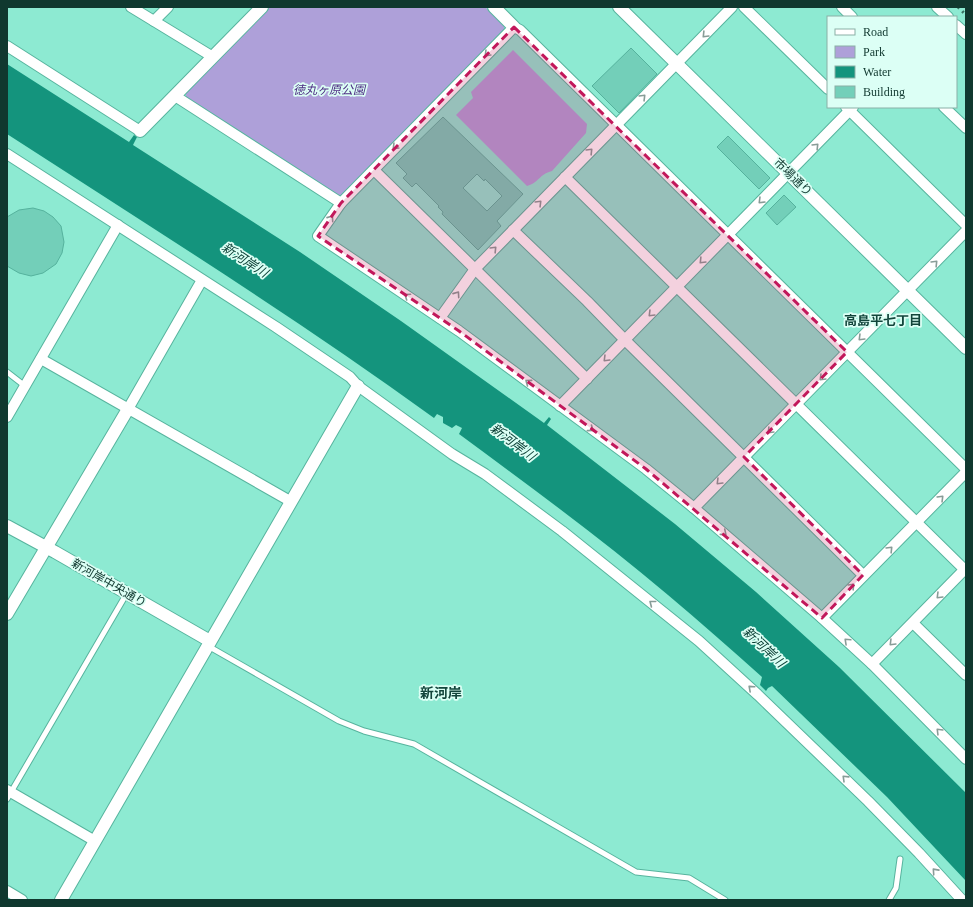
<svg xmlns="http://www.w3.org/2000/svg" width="973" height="907" font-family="'Times New Roman','Noto Sans JP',serif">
	<rect width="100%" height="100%" fill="#8dead2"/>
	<g fill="#aea0d9">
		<polygon points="270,7 485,7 504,25 504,30 342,195 338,195 186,98 186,93"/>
		<path d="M513,50L587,124L586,133L552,171C539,174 539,183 527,186L456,115L473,98L471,92Z"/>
	</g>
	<path fill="#14947d" d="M7,64L129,142L134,135L137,137L133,145L300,252L401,321L544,423L549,417L551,419L547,425L675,524L756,592L839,667L966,793V881L887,797L772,686L768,688L766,691L760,685L762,677C731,649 700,622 668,595C601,538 529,486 459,434L462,428L456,425L452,428L443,423V417L437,414L434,418C296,318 151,227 7,134Z"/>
	<g fill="#73cfb9" stroke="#55b29d" fill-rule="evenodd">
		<polygon points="631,48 657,74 619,113 592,86"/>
		<path d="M443,117L523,194L497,221L501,226L478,250L442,214L443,212L438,207L439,206L416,183L412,187L403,178L407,174L396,163ZM477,174L484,181L485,179L502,196L487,211L463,188Z"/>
		<polygon points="728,136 770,178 759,189 717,147"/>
		<polygon points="784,195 796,207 777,225 766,213"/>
		<polygon points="33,208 44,211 53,217 61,226 64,242 62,253 56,264 43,273 31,276 19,273 7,266 7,217 19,210"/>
	</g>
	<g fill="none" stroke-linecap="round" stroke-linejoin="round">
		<g stroke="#57b49e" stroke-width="7">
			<g id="service">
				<polyline points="7,372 25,386"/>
				<polyline points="208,646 339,721 364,731 414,744 636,872 689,878 725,900"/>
				<polyline points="7,799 127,593"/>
				<polyline points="889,900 896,888 900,859"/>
			</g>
		</g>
		<g stroke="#57b49e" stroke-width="12">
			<g id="minor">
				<polyline points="131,7 213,57"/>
				<polyline points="744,7 828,89"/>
				<polyline points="842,7 852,17"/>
				<polyline points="937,7 948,17"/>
				<polyline points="154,21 168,7"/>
				<polyline points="956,25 966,34"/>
				<polyline points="7,46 140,131"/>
				<polyline points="175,96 341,203"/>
				<polyline points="846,107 966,225"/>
				<polyline points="944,107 966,128"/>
				<polyline points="7,154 276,327 350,377 358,386 452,454 485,474 562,531 699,641 758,695 868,801 919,853 962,900"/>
				<polyline points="374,170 587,379"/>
				<polyline points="565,177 966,571"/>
				<polyline points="513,230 587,301 625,340 863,575"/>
				<polyline points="440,318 475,269 732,7"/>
				<polyline points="41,359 290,501"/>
				<polyline points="560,406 853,107"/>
				<polyline points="128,409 202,280"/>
				<polyline points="7,417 118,225"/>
				<polyline points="966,469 520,30 514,27 341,203 318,236 459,331 646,469 694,508 822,618 872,664 966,759"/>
				<polyline points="694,508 966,231"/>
				<polyline points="822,618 966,472"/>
				<polyline points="913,623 966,675"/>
				<polyline points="872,664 966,568"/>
				<polyline points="7,790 95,841"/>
				<polyline points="7,891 22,900"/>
			</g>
		</g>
		<g stroke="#57b49e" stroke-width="14">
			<g id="tertiary">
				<polyline points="494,7 514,27"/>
				<polyline points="619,7 966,348"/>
				<polyline points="140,131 262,7"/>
				<polyline points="7,526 55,552 210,641"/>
				<polyline points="7,614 128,409"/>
				<polyline points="61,900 358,386"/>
			</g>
		</g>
		<use href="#service" stroke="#fff" stroke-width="5"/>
		<use href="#minor" stroke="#fff" stroke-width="10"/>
		<use href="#tertiary" stroke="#fff" stroke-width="12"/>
		<polyline stroke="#377062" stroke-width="3" stroke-dasharray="2 4" stroke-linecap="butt" points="958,7 966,15"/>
	</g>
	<defs><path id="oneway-chevron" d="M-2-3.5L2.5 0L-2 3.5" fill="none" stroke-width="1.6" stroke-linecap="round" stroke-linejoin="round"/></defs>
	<g stroke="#889c97">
		<use href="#oneway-chevron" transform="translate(705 35) rotate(134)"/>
		<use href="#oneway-chevron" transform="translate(487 54) rotate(135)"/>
		<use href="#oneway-chevron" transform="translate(643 97) rotate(-45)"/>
		<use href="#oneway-chevron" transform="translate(816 146) rotate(-46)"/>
		<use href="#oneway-chevron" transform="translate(395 147) rotate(135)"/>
		<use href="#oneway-chevron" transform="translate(590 151) rotate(-46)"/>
		<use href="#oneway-chevron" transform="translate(761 201) rotate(135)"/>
		<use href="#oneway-chevron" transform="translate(539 203) rotate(-45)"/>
		<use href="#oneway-chevron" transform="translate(331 218) rotate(-55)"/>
		<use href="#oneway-chevron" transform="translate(494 249) rotate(-46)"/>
		<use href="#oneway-chevron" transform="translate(702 261) rotate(134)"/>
		<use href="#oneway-chevron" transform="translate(935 263) rotate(-46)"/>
		<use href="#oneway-chevron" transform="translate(457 294) rotate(-55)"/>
		<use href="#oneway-chevron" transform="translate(407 296) rotate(-146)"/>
		<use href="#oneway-chevron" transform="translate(651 314) rotate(135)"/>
		<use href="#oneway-chevron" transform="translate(861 338) rotate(135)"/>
		<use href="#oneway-chevron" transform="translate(606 359) rotate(135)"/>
		<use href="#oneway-chevron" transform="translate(822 378) rotate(135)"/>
		<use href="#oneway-chevron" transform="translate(528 382) rotate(-143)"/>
		<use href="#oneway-chevron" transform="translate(591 429) rotate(36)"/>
		<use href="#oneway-chevron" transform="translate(770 431) rotate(134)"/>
		<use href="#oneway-chevron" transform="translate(719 482) rotate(135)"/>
		<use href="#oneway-chevron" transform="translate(941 498) rotate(-45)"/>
		<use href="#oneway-chevron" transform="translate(724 533) rotate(40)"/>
		<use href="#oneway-chevron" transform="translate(890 549) rotate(-46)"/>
		<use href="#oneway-chevron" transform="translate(852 586) rotate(-46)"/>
		<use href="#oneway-chevron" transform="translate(939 596) rotate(135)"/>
		<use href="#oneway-chevron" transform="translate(652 603) rotate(-142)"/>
		<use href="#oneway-chevron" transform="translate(847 641) rotate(-137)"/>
		<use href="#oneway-chevron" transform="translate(892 643) rotate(135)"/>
		<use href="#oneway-chevron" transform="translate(751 688) rotate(-138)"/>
		<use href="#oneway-chevron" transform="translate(939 731) rotate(-135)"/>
		<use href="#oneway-chevron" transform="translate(845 778) rotate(-136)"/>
		<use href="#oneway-chevron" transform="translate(935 871) rotate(-132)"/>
	</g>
	<path fill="#c2185b" fill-opacity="0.2" stroke="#c2185b" stroke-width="3" stroke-dasharray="8 5" stroke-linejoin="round" d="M514,27L847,352L744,457L863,575L822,618L646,469L459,331L318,236L341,203Z"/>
	<g text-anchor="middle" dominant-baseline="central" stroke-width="3.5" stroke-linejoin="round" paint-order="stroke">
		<g font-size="12" font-style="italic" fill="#4d2d83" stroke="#dcfff5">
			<text x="329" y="90">徳丸ヶ原公園</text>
		</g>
		<g font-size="12" fill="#10382f" stroke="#dcfff5">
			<text transform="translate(793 177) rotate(44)">市場通り</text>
			<text transform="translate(109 583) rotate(30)">新河岸中央通り</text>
		</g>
		<g font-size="13" font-style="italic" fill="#083c32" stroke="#dcfff5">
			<text transform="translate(245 260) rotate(33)">新河岸川</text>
			<text transform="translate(513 442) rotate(37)">新河岸川</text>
			<text transform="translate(764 647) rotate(43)">新河岸川</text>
		</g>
		<g font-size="13" font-weight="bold" fill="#12453b" stroke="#dcfff5">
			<text x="883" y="320">高島平七丁目</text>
		</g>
		<g font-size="14" font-weight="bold" fill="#12453b" stroke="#dcfff5">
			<text x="441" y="693">新河岸</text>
		</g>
	</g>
	<rect width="973" height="907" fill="none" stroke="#10382f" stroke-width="16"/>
	<rect x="827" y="16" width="130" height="92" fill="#dcfff5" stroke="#8aafa6"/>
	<rect x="835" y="29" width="20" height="6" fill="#ffffff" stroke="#8aafa6"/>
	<text x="863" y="36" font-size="12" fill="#10382f">Road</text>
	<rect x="835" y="46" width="20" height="12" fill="#aea0d9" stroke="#8aafa6"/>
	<text x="863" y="56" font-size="12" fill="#10382f">Park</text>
	<rect x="835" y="66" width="20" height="12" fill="#14947d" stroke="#8aafa6"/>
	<text x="863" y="76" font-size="12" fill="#10382f">Water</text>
	<rect x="835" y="86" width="20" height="12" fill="#73cfb9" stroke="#8aafa6"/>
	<text x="863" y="96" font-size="12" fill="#10382f">Building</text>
</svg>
